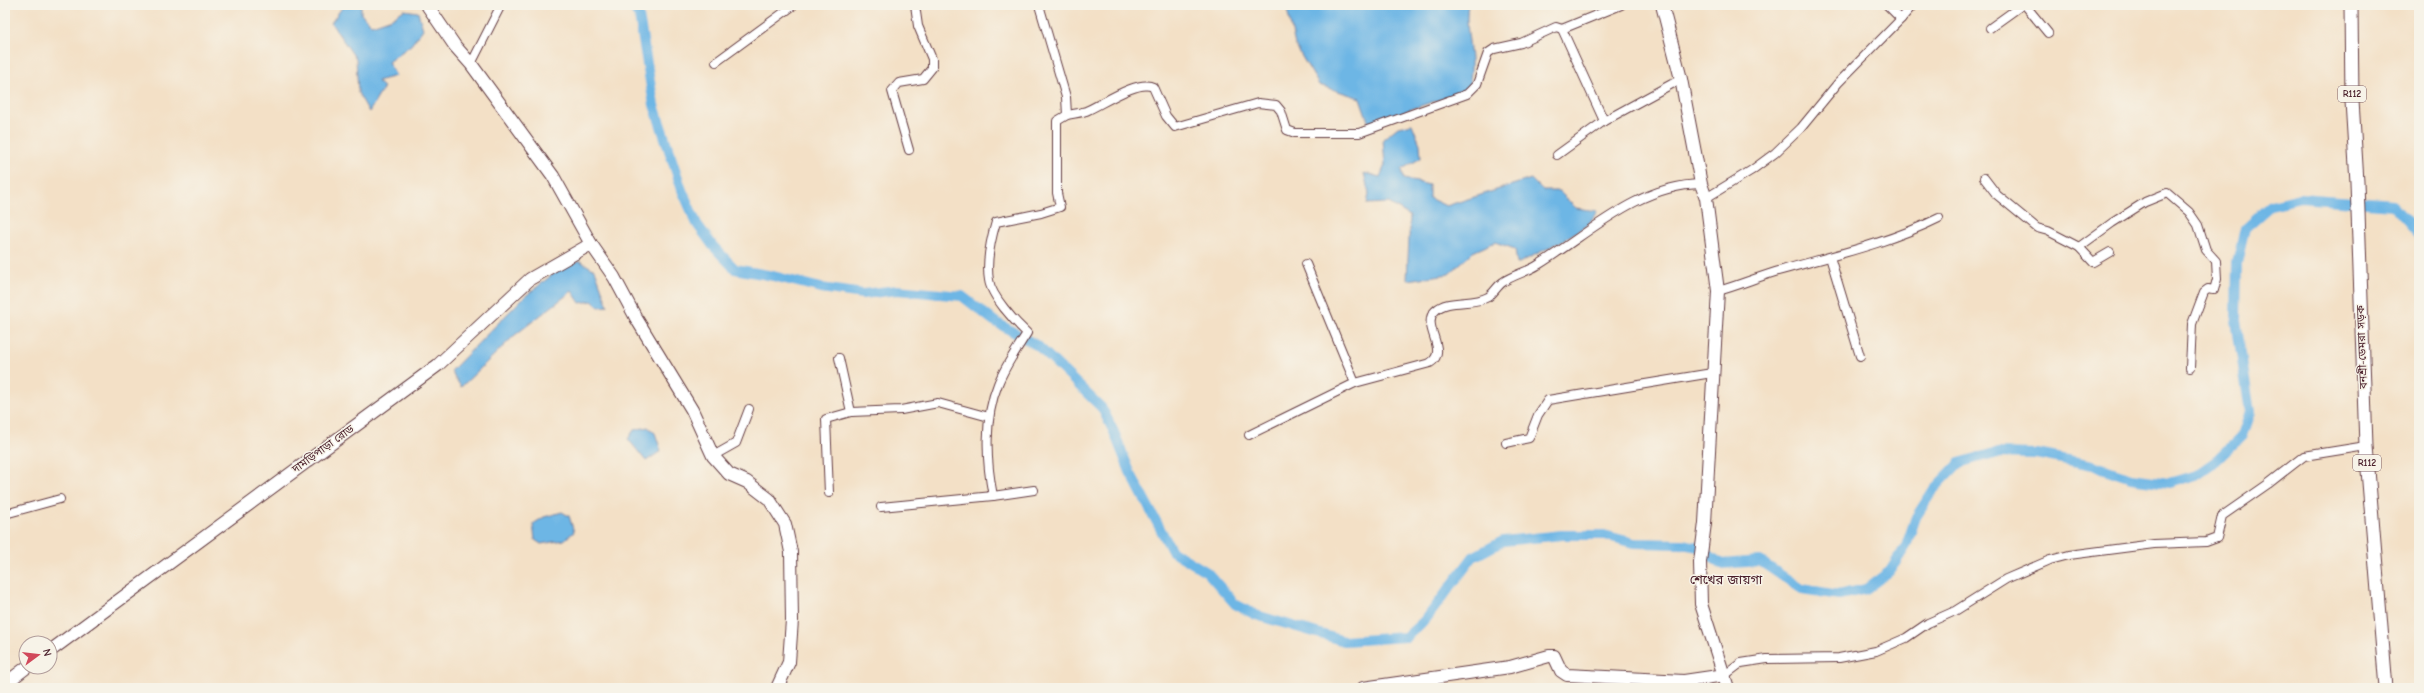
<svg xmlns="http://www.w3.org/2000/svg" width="2424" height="693" font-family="'Comic Neue','Noto Sans Bengali',sans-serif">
	<rect width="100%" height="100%" fill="#f7f3e8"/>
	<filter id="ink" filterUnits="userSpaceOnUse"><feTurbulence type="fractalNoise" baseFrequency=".025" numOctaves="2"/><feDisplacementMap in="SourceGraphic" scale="8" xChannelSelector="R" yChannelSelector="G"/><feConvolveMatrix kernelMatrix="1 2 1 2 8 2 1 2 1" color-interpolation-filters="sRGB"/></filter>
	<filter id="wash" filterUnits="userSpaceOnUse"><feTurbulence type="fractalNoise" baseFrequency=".012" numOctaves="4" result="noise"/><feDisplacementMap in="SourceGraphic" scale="16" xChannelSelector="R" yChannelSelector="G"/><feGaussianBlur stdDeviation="0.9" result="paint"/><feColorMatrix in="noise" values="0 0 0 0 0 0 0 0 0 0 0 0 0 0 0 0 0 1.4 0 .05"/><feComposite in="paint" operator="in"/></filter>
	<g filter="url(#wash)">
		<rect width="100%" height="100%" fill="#f3e0c6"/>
		<g fill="#6db6e5" stroke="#5c6a88">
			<polygon points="344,5 361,5 361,14 372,25 392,18 404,10 418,12 423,29 411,45 388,62 396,76 377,81 384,87 369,112 358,93 356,59 331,23"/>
			<path d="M1286,5H1468C1463,34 1479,64 1466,92L1426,104L1369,124L1360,98L1319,85L1295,45Z"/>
			<polygon points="1412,124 1420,144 1421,158 1402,169 1404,179 1429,185 1429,198 1446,206 1531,179 1543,191 1559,191 1576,208 1597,211 1589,224 1560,242 1517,264 1515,249 1495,242 1473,252 1449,274 1407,280 1410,216 1389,203 1367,204 1369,194 1364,173 1380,177 1385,165 1383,139 1398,127"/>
			<polygon points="580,261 595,270 608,306 599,307 592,301 580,303 572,291 515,335 461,387 451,371 523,298 562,267"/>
			<polygon points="648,427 655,433 661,451 646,461 628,439 634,430"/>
			<polygon points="562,512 569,516 574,532 564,540 541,544 535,540 533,524 544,517"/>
		</g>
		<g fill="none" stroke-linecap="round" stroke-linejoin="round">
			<polyline stroke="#6db6e5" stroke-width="10" points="632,5 639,16 654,105 682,190 697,224 713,246 735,269 773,276 821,288 863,294 897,290 962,296 994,321 1038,346 1102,408 1114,432 1130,472 1172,551 1207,572 1235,604 1256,615 1344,641 1406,637 1426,619 1473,557 1503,541 1562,535 1604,535 1634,543 1682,544 1699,547 1721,564 1760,561 1802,589 1839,595 1866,589 1890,571 1906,546 1916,517 1934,489 1959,463 1994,453 2036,454 2093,465 2131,478 2169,483 2196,475 2216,461 2242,436 2250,412 2236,321 2237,263 2245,228 2271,205 2300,198 2393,205 2419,234"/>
		</g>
	</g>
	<g filter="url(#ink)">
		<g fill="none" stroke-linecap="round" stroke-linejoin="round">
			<g stroke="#633c42" stroke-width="10">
				<g id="street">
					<polyline points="1887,5 1901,19 1913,5"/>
					<polyline points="2025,5 2048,33"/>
					<polyline points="1990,28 2022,5"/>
					<polyline points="716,62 794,5"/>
					<polyline points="471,64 501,5"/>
					<path d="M1067,115C1073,114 1080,113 1086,111C1101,105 1138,79 1153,87L1166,116L1175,127L1258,103L1276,105L1281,111L1287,130L1295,133H1359L1467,94L1477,84L1488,53L1494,49L1521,43L1556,27L1562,29"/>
					<polyline points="1604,121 1562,29 1621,5"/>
					<polyline points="909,150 892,91 899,83 923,79 932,68 932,59 918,26 915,5"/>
					<polyline points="1557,155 1604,121 1681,79"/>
					<polyline points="1984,178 1997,195 2037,228 2048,231 2079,247"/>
					<polyline points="1706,198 1752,170 1775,153 1801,128 1838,83 1901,19"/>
					<polyline points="2110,252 2093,262 2079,247 2112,223 2145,202 2167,193 2189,212 2198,225 2206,250 2216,261 2217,279 2214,290 2208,289 2204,292 2192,324 2190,368"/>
					<polyline points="1830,257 1860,356"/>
					<polyline points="1306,264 1355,383"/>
					<path d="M1718,291C1740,285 1760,276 1782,270C1835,255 1889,243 1939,218"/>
					<polyline points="839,358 851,412"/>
					<path d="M1249,435L1355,383L1430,363C1450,351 1420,325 1435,311C1448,298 1473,306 1488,297C1494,293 1497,286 1503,282C1513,275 1527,272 1538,265C1588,234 1638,185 1701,184"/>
					<polyline points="1506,443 1529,438 1538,415 1548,400 1712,373"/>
					<polyline points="713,456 736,443 749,409"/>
					<polyline points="829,493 826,419 851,412 901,410 938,403 989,417"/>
					<path d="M993,496C986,461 984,418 998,384C1005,366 1017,349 1027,333C1015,322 991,296 989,280C986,262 991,239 996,222L1041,213L1060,207L1057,193V121L1067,115L1066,97L1039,5"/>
					<polyline points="881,507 993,496 1034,490"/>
					<polyline points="5,514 60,499"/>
					<polyline points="1725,675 1741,663 1767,659 1839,658 1876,651 1906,638 1928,623 1955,611 2006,579 2050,560 2069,555 2154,544 2206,542 2217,538 2222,516 2268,484 2304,456 2366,446"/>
				</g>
			</g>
			<g stroke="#633c42" stroke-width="14">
				<g id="secondary">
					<polyline points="427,5 455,46 471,64 553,176 591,244 614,277 636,318 692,410 713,456 729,474 747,482 769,499 785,524 791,552 792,620 789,662 777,688"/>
					<polyline points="1662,5 1681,79 1701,184 1706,198 1718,291 1705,523 1700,562 1701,604 1728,688"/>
					<polyline points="50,651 438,365 530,279 591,244"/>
					<polyline points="5,684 27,667"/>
					<polyline points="1363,688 1510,667 1549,656 1554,656 1561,671 1567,675 1684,681 1725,675"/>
				</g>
			</g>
			<g stroke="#633c42" stroke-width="15">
				<polyline id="primary" points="2351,5 2352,101 2357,182 2366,446 2386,688"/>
			</g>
			<use href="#street" stroke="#fff" stroke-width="8"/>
			<use href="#secondary" stroke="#fff" stroke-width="12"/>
			<use href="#primary" stroke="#fff" stroke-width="13"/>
		</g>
	</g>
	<g text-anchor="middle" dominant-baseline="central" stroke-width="3" stroke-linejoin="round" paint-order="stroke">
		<g fill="#f7f3e8" stroke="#7e5f64" stroke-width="1">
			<rect x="2338" y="86" width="28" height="16" rx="3"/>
			<rect x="2353" y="455" width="28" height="16" rx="3"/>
		</g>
		<g font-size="10" font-weight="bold" fill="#4a1f2b">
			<text x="2352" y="94">R112</text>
			<text x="2367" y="463">R112</text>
		</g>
		<g font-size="11" fill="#4a1f2b" stroke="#f7f3e8">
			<text transform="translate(2362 347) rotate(-92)">বনশ্রী-ডেমরা সড়ক</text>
			<text transform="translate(323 449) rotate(-36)">দামড়িপাড়া রোড</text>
		</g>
		<g font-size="13" fill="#4a1f2b" stroke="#f7f3e8">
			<text x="1726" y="579">শেখের জায়গা</text>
		</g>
	</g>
	<rect width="2424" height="693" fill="none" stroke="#f7f3e8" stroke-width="20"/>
	<g transform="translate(38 655) rotate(75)"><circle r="19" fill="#f7f3e8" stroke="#b29e9c"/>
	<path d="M0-3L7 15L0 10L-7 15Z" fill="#d1495b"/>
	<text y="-6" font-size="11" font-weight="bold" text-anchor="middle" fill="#4a1f2b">N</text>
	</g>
</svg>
